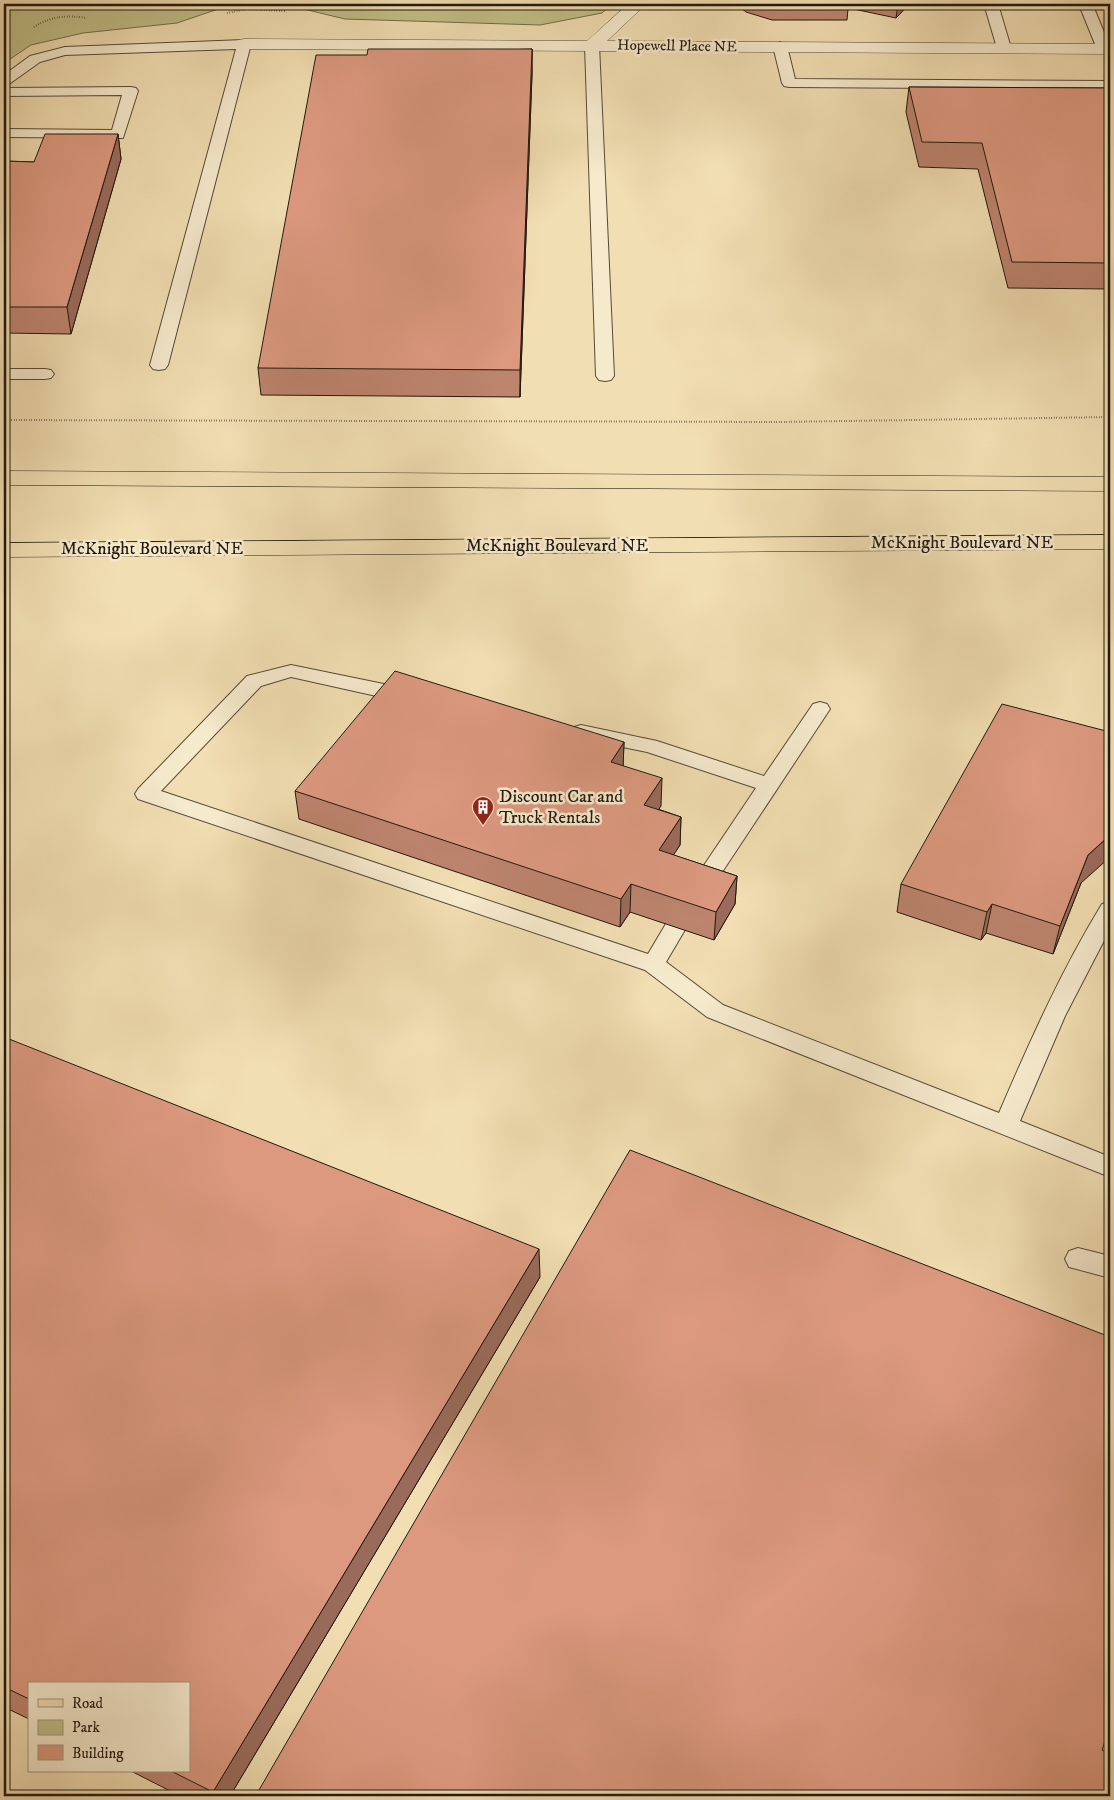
<svg xmlns="http://www.w3.org/2000/svg" width="1114" height="1800" font-family="'IM FELL DW Pica',serif">
	<rect width="100%" height="100%" fill="#f1deb2"/>
	<filter id="stains"><feTurbulence type="fractalNoise" baseFrequency=".004" numOctaves="4"/><feColorMatrix values="0 0 0 0 .2 0 0 0 0 .09 0 0 0 0 .02 0 0 0 .5 -.17"/></filter>
	<radialGradient id="worn" r=".72"><stop offset=".6" stop-color="#630" stop-opacity="0"/><stop offset="1" stop-color="#630" stop-opacity=".3"/></radialGradient>
	<polygon fill="#c1bf87" stroke="#716c4a" points="9,4 612,4 602,13 540,25 345,19 291,6 227,6 177,23 83,33 31,45 4,63 4,7"/>
	<g fill="none" stroke-linecap="round" stroke-linejoin="round">
		<g stroke="#554a37" stroke-width="2">
			<g id="lane">
				<polygon points="984,4 998,4 1011,48 1009,51 1004,52 997,48"/>
				<polygon points="1083,4 1097,4 1094,8 1110,47 1109,52 1099,52 1097,49 1080,7"/>
				<polygon points="244,40 251,44 168,365 165,369 159,370 153,369 150,365 236,49 65,55 40,62 9,84 4,85 4,75 30,56 65,47"/>
				<polygon points="592,41 599,45 614,376 611,380 605,381 599,380 596,376 585,45"/>
				<polygon points="780,42 787,46 795,79 1110,81 1110,89 789,87 784,86 782,83 773,46"/>
				<polygon points="131,87 136,88 138,91 123,138 4,137 4,129 112,130 122,95 4,96 4,88"/>
				<polygon points="4,369 45,369 51,370 54,374 51,378 45,379 4,379"/>
				<path d="M291,665L408,689L415,691L418,696L415,701L408,703L291,677L261,686L161,791L648,954L667,922L675,920L683,922L686,928L666,962L723,1005L999,1113C1030,1041 1061,971 1102,904L1110,902V929L1065,1016L1020,1121L1110,1157V1177L707,1017L645,970L138,799L135,794L138,789L247,676Z"/>
				<polygon points="820,702 827,704 830,709 705,898 697,900 689,898 686,892 756,788 647,752 574,737 571,732 574,727 581,725 657,741 764,776 813,704"/>
				<polygon points="1078,1248 1110,1256 1110,1278 1069,1267 1065,1259 1069,1251"/>
			</g>
		</g>
		<g stroke="#554a37" stroke-width="1">
			<polygon id="street" points="628,4 646,4 607,41 1110,44 1110,54 244,49 238,48 235,44 238,40 244,39 587,41"/>
		</g>
		<g stroke="#21190e" stroke-width="1">
			<g id="primary">
				<polygon points="4,471 1110,477 1110,491 4,485"/>
				<polygon points="1110,535 1110,549 4,557 4,543"/>
			</g>
		</g>
		<g stroke="#21190e" stroke-width="2" stroke-dasharray="0.5 2" stroke-linecap="butt">
			<polyline points="227,13 247,9 286,11"/>
			<path d="M34,27C51,16 67,15 87,18"/>
			<polyline points="4,420 781,422 1110,417"/>
		</g>
		<use href="#lane" fill="#f6eacd" fill-rule="evenodd"/>
		<use href="#street" fill="#f6eacd" fill-rule="evenodd"/>
		<use href="#primary" fill="#f1deb2" fill-rule="evenodd"/>
	</g>
	<g fill="#bd846e" stroke="#21190e">
		<polygon points="739,4 909,4 896,18 849,8 848,9 847,20 772,20 746,12 740,7"/>
		<polygon points="532,49 532,74 520,397 261,395 258,368 367,55"/>
		<polygon points="909,87 1110,88 1110,289 1008,288 978,169 919,167 906,112"/>
		<polygon points="118,134 121,159 71,334 4,333 4,161 34,162"/>
		<polygon points="624,742 623,766 661,806 658,809 681,817 680,845 673,855 737,876 735,904 714,940 630,912 620,927 299,819 295,791"/>
		<polygon points="1081,883 1053,954 986,933 981,940 897,912 901,884"/>
		<polygon points="4,1037 540,1277 230,1796 180,1796 131,1771 189,1771 29,1684 29,1719 4,1707"/>
	</g>
	<g fill="#9a6b5a" stroke="#21190e">
		<polygon points="898,4 909,4 896,18"/>
		<polygon points="532,49 532,74 520,397 520,370"/>
		<polygon points="118,134 121,159 71,334 67,307"/>
		<polygon points="624,742 623,770 611,762"/>
		<polygon points="662,778 661,806 643,833 644,805"/>
		<polygon points="681,817 680,845 658,879 659,850"/>
		<polygon points="1110,835 1110,857 1081,883 1053,954 1060,926 1088,855"/>
		<polygon points="737,876 735,904 714,940 716,912"/>
		<polygon points="631,884 630,912 620,927 621,899"/>
		<polygon points="992,904 986,933 981,940 987,912"/>
		<polygon points="539,1249 540,1277 230,1796 214,1796 213,1792"/>
	</g>
	<g fill="#dc9980" stroke="#21190e">
		<polygon points="368,49 532,49 520,370 258,368 316,55 367,55"/>
		<polygon points="909,87 1110,88 1110,263 1012,262 982,143 922,142"/>
		<polygon points="45,134 118,134 67,307 4,307 4,161 34,162"/>
		<polygon points="395,671 624,742 611,762 662,778 644,805 681,817 659,850 737,876 716,912 631,884 621,899 295,791"/>
		<polygon points="1002,704 1110,732 1110,835 1088,855 1060,926 992,904 987,912 901,884"/>
		<polygon points="4,1037 539,1249 213,1792 171,1771 189,1771 189,1684 29,1684 29,1699 4,1687"/>
		<polygon points="630,1150 1110,1337 1110,1727 1102,1750 1110,1754 1110,1796 261,1796 259,1790"/>
	</g>
	<defs>
		<g id="building-pin" transform="scale(1.125)"><path d="M0 17L-7.5 6A9.5 9.5 0 1 1 7.5 6Z" fill="#8f2418" stroke="#f6eacd"/><path d="M-4-6H4V6H1V3H-1V6H-4ZM-2.5-4.3h1.7v1.8h-1.7ZM.8-4.3h1.7v1.8H.8ZM-2.5-1h1.7V.8h-1.7ZM.8-1h1.7V.8H.8Z" fill="#fff"/></g>
	</defs>
	<g fill-rule="evenodd">
		<use href="#building-pin" x="483" y="807"/>
	</g>
	<g text-anchor="middle" dominant-baseline="central" stroke-width="5" stroke-linejoin="round" paint-order="stroke">
		<g font-size="15" fill="#21190e" stroke="#f6eacd">
			<text transform="translate(677 46) rotate(1)">Hopewell Place NE</text>
		</g>
		<g font-size="18" fill="#21190e" stroke="#f6eacd">
			<text x="962" y="543">McKnight Boulevard NE</text>
			<text x="557" y="546">McKnight Boulevard NE</text>
			<text x="152" y="549">McKnight Boulevard NE</text>
		</g>
		<g font-size="18" fill="#21190e" stroke="#f6eacd" text-anchor="start">
			<text x="499" y="797">Discount Car and<tspan x="499" dy="21">Truck Rentals</tspan></text>
		</g>
	</g>
	<rect width="1114" height="1800" fill="none" stroke="#f1deb2" stroke-width="20"/>
	<rect x="5" y="5" width="1104" height="1790" fill="none" stroke="#21190e" stroke-width="2.5"/>
	<rect x="10" y="10" width="1094" height="1780" fill="none" stroke="#21190e"/>
	<rect x="28" y="1682" width="162" height="90" fill="#f6eacd" stroke="#a19681"/>
	<rect x="38" y="1699" width="25" height="8" fill="#f1deb2" stroke="#a19681"/>
	<text x="72" y="1708" font-size="15" fill="#21190e">Road</text>
	<rect x="38" y="1720" width="25" height="15" fill="#c1bf87" stroke="#a19681"/>
	<text x="72" y="1732" font-size="15" fill="#21190e">Park</text>
	<rect x="38" y="1745" width="25" height="15" fill="#dc9980" stroke="#a19681"/>
	<text x="72" y="1758" font-size="15" fill="#21190e">Building</text>
	<rect width="100%" height="100%" filter="url(#stains)"/>
	<rect width="100%" height="100%" fill="url(#worn)"/>
</svg>
